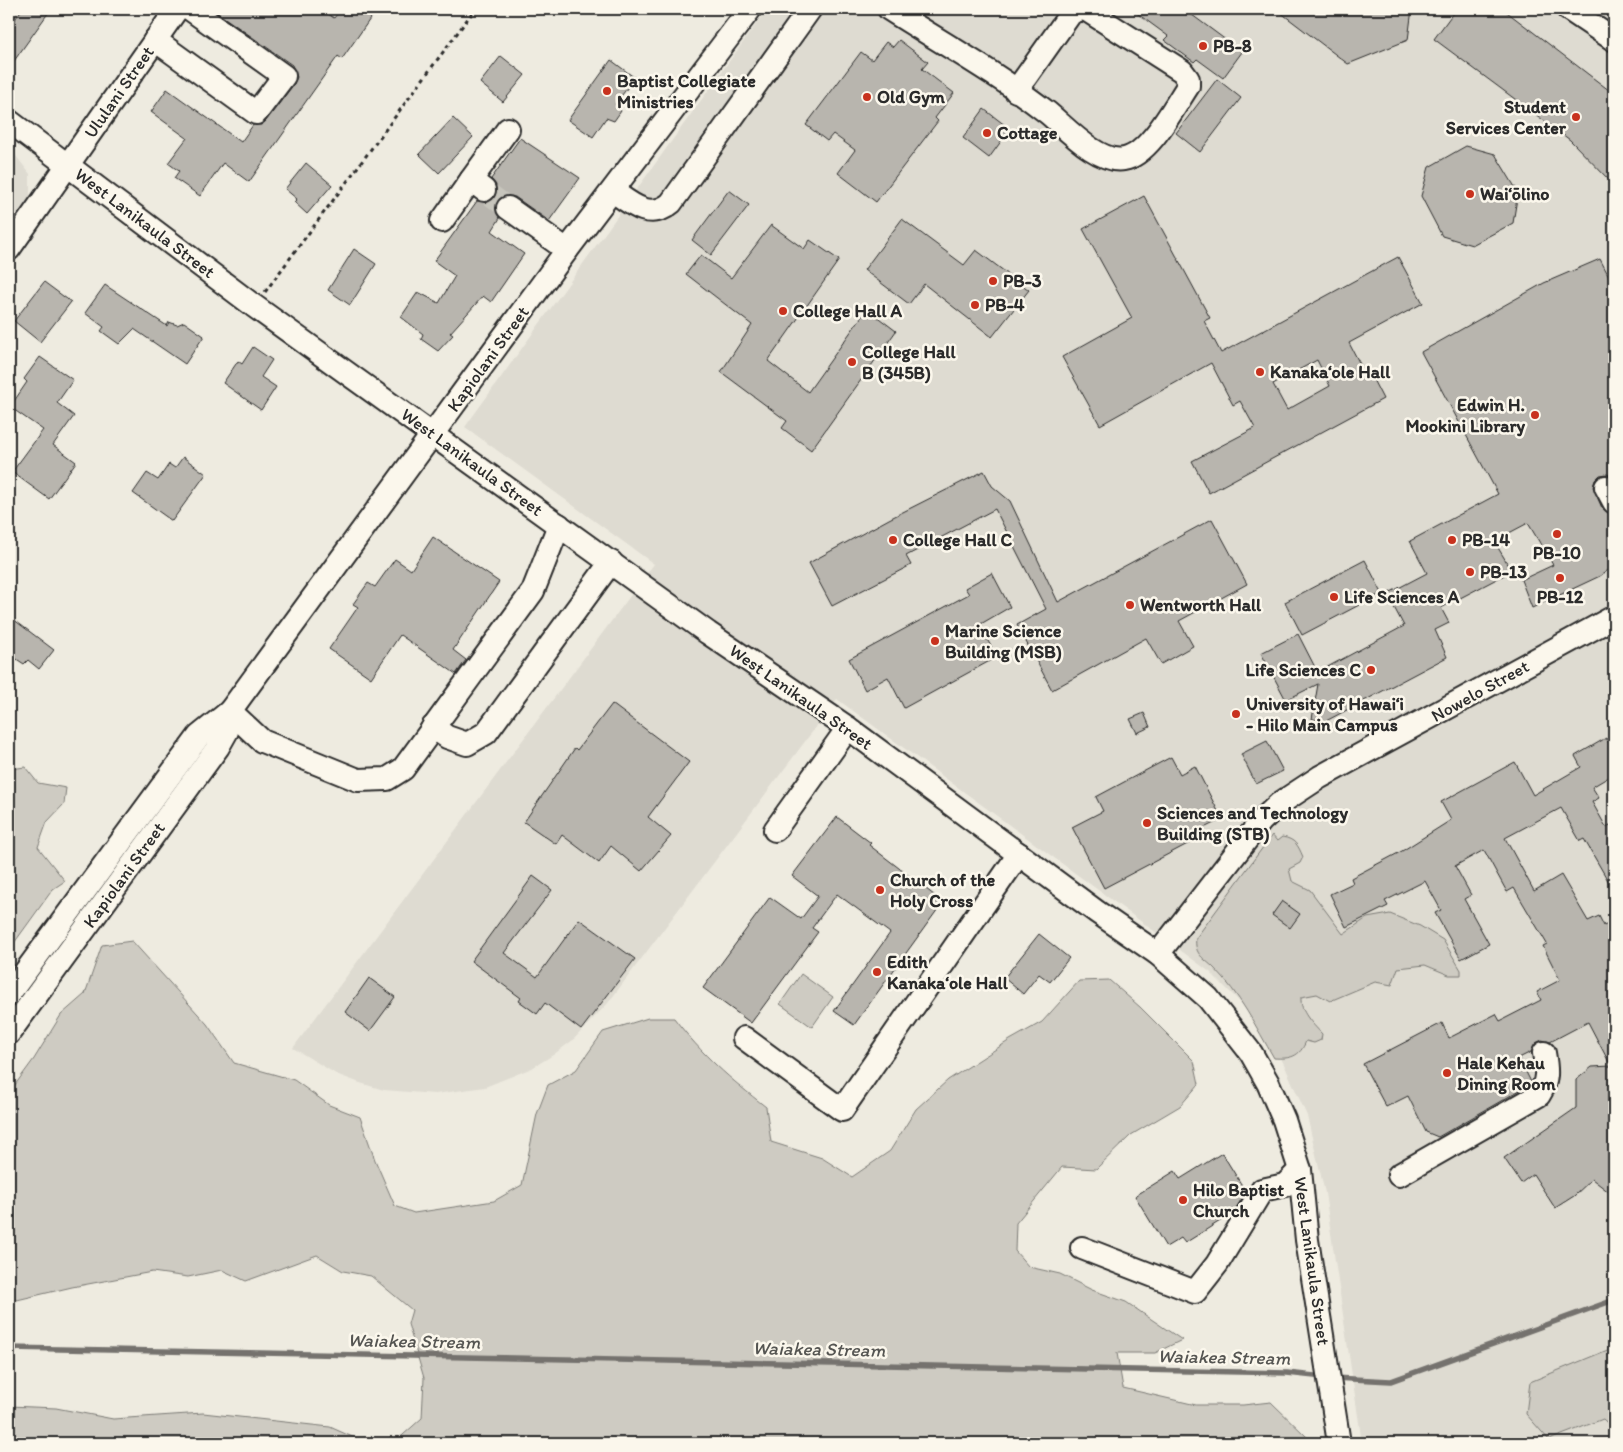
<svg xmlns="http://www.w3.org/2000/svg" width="1623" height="1452" font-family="Itim,sans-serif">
	<rect width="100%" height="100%" fill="#eeebe0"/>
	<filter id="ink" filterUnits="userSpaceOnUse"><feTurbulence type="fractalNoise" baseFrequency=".02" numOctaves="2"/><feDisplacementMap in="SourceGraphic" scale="10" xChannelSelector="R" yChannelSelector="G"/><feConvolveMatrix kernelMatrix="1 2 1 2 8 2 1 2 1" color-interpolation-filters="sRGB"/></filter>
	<g filter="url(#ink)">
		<g fill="#dedbd1">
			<polygon points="767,9 1614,9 1614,1443 1362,1443 1325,1193 1307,1116 1283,1062 1250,1012 1210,972 837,699 608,1003 573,1040 553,1055 532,1068 485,1087 435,1094 384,1090 360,1083 336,1074 293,1048 654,564 465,427"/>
			<polygon points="9,147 30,174 30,201 9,232"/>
		</g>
		<g fill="#cecbc2" stroke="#7c7b76">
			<polygon points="25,767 38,783 66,788 64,804 47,822 38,847 65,881 53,889 9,950 9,774 11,769"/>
			<path d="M1272,835L1277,841L1282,837C1295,839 1298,845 1303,857L1300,863L1289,869L1292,881L1310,890L1343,934L1367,918L1390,914L1420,926L1443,940L1461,970V975H1449L1425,965L1398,968L1392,985L1375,982L1330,1001L1317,994L1301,997C1300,1012 1312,1023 1322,1034L1321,1040L1314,1043L1306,1041C1300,1057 1290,1059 1274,1058C1256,1027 1240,994 1214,968C1204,958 1194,955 1196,938Z"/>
			<path d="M132,941L207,1024L234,1063L294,1080L329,1105L360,1117L375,1160L395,1206L414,1213L494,1201L522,1185L537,1114L548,1085L576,1070L603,1032L648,1018H674C703,1056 729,1078 766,1107L771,1142L822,1158L852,1177L890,1151L916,1109L948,1080L1010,1040L1042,1022L1079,981L1109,980L1140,1007L1194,1061L1199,1084L1180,1106L1131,1135L1096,1169L1062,1167L1016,1223L1015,1251L1029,1267L1060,1274L1092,1290L1126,1302L1182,1340L1155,1353H1117L1123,1388L1196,1405H1243L1271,1402L1308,1438L1309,1443H394L422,1418L424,1378L408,1324L412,1310L371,1276L343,1271L317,1255L246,1281L222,1270L188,1277L152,1272L72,1287L17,1300L9,1296V1093L34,1059L61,1015L85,994L102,945Z"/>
			<polygon points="801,974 833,997 812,1027 780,1004"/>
			<polygon points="1610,1349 1614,1351 1614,1429 1603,1419 1549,1440 1526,1414 1530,1382"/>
			<polygon points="9,1406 56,1408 113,1419 203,1413 330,1427 366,1443 9,1443"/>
		</g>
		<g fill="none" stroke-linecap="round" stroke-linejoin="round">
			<g stroke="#74726e" stroke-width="5.5">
				<polyline points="9,1348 1287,1373 1324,1377"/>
				<polyline points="1333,1378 1391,1381 1614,1300"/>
			</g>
		</g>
		<g fill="#b8b5ae" stroke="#2b2b2b" fill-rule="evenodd">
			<polygon points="22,9 51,9 9,68 9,28"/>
			<polygon points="212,9 321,9 334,18 341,9 377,9 342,59 338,56 249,182 223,163 200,196 174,178 179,171 168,163 187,138 151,112 167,89 241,142 253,125 261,125 266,121 294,84 297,77 292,65"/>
			<polygon points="1131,9 1184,9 1242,52 1223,78 1197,59 1194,62 1164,40 1168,36"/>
			<polygon points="1276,9 1412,9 1408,40 1348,64"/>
			<polygon points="1456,9 1503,9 1614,94 1614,185 1570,140 1434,39"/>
			<polygon points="899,40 928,62 922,69 954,93 935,118 938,121 876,202 838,173 855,150 833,134 827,141 806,125 861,52 872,60 886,42 893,47"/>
			<polygon points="501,56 525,75 503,102 480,83"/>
			<polygon points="611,60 635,78 615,104 621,111 614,121 606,118 593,137 568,120"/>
			<polygon points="1217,79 1241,98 1200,152 1176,133"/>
			<polygon points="984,109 1010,129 989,158 963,138"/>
			<polygon points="453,118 473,137 439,173 419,154"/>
			<polygon points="520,138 580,178 549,221 515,197 503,196 498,200 495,207 500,218 492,231 524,254 491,302 483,296 450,333 453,335 438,351 421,339 423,334 401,317 418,292 439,303 455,276 434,261 477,201 489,202 495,198 496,185 491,179"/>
			<polygon points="1466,146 1495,154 1518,192 1513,223 1472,245 1442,236 1421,196 1429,167"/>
			<polygon points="306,163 332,185 307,214 294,202 297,199 285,189"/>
			<polygon points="729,190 749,205 711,255 692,240"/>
			<path d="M1144,196L1210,318L1204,321L1221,353L1398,257L1423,303L1349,343L1362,368L1366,366L1383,399L1209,493L1192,461L1255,428L1240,401L1233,405L1211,363L1100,425L1062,357L1132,318L1083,229ZM1317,360L1330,386L1287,410L1273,384Z"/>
			<polygon points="902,219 964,265 976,250 1029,290 992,337 924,284 909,304 864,270"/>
			<polygon points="771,225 804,249 810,240 839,260 768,361 808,392 867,309 896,331 811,450 782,428 787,421 721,372 752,325 686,274 701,255 731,278"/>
			<polygon points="354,249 376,264 350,305 328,290"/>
			<polygon points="1600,259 1614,286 1614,477 1607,474 1600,475 1595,480 1593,487 1602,508 1614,518 1614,566 1600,576 1532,608 1521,580 1553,565 1528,523 1494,541 1512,571 1441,608 1449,623 1435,630 1447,657 1326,721 1312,719 1318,684 1286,700 1261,653 1298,634 1319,675 1320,671 1404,626 1387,594 1427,573 1410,541 1498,494 1421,352 1544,283"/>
			<polygon points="44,282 71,302 40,342 14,321"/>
			<polygon points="105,285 167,326 169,322 177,325 184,322 204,336 185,364 134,329 119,344 101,331 104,327 85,313"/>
			<polygon points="253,347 272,360 261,377 276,387 261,410 223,383 238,361 242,364"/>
			<polygon points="40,357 73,380 57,403 74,416 53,445 76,462 49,499 12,472 43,430 10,407 27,382 24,379"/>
			<polygon points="183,457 206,474 172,521 133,493 147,473 158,480 169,464 175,468"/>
			<polygon points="984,471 992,486 1010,501 1058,602 1212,519 1247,584 1179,621 1193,646 1161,664 1146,638 1052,690 1017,625 1046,609 995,509 906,556 911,565 832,606 809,563 889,519"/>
			<polygon points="433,537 499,582 453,650 466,660 456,674 400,635 371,678 329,649 358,607 353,604 368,583 375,587 395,559 411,570"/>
			<polygon points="1365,560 1382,593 1302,635 1285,602"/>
			<polygon points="992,573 1010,607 979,625 997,657 904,708 888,677 865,690 849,659 969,594 965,588"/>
			<polygon points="9,616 54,650 39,669 28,660 24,664 9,654"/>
			<polygon points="612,704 689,762 648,817 671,836 641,871 611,846 599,863 562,835 556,844 524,822 575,748 577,750"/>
			<polygon points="1144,713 1150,727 1137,733 1130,719"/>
			<polygon points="1606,738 1614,752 1614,774 1592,787 1599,798 1592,802 1606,827 1614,823 1614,891 1584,839 1580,841 1561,808 1505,838 1534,891 1561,875 1588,921 1599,916 1604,926 1614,920 1614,1196 1592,1179 1574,1196 1555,1208 1533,1174 1521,1183 1504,1158 1576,1108 1576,1080 1592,1067 1611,1066 1588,1022 1550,1042 1542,1040 1536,1043 1531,1052 1519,1058 1531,1082 1529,1085 1438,1137 1426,1132 1408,1096 1386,1107 1363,1064 1442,1023 1449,1038 1496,1014 1500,1021 1541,1000 1537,992 1560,980 1543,946 1547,944 1514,888 1507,892 1484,850 1455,866 1471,895 1464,899 1489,944 1461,959 1435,913 1441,910 1425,881 1385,901 1388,906 1346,927 1330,894 1353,883 1351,878 1402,851 1451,820 1441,802 1515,762 1533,795 1581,767 1575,756"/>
			<polygon points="1267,741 1283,771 1256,784 1241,754"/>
			<polygon points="1171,757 1180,774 1195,766 1222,819 1194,833 1197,839 1104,888 1072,827 1103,811 1096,797"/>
			<polygon points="837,817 871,843 869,845 943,902 854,1025 834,1011 890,933 837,894 812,928 818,932 751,1023 703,988 770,897 801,919 818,896 792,876"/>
			<polygon points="533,876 552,890 504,953 537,977 579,919 635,959 581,1030 545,1003 537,1014 519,1001 521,998 471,961"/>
			<polygon points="1282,901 1300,914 1290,928 1272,915"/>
			<polygon points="1039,934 1069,958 1050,982 1039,974 1023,994 1004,978"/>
			<polygon points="369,978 395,997 370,1031 345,1012"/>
			<polygon points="1222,1153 1246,1192 1233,1213 1185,1243 1181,1238 1166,1247 1135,1196 1175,1171 1180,1179"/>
		</g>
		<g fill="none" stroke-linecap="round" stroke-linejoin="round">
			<polyline stroke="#c7c5bc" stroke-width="22" stroke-dasharray="22 11" stroke-linecap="butt" points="484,190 508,208"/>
			<g stroke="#2b2b2b" stroke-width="26">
				<g id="minor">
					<path d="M889,9C942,43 998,74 1048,113C1066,128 1099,164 1124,159C1149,155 1174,107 1188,86V79L1182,71L1085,9"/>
					<polyline points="1568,9 1614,40"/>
					<polyline points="155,40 256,113 284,76 190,9"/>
					<polyline points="1016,91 1071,13 1082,9"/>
					<polyline points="9,121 254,306 708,633 848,728 1097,912 1158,954 1208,998 1251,1053 1268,1083 1284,1120 1300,1170 1307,1240 1339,1443"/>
					<polyline points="471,180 508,129"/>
					<path d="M613,191C631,204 650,221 671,203L810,9"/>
					<polyline points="508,208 567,250"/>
					<polyline points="442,221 471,180 484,190"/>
					<polyline points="9,249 177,9"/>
					<polyline points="1606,487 1614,502"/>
					<polyline points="230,711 262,741 358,780 387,779 403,769 533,591 559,525"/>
					<polyline points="433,727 447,737 467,744 486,733 611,562"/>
					<polyline points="775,830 848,728"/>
					<polyline points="1158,954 1261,821 1279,804 1320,777 1614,617"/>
					<polyline points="9,994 199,736 230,711 567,250 750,9"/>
					<polyline points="9,1033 218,747 227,731 230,711"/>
					<polyline points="744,1038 842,1110 1019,854"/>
					<path d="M1399,1175L1539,1095C1548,1081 1547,1070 1544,1053"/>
					<polyline points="1082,1248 1195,1292 1217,1264 1262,1190 1285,1185 1300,1170"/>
				</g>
			</g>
			<polyline stroke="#2b2b2b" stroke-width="3" stroke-dasharray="4 4" stroke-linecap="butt" points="265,292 475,9"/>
			<use href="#minor" stroke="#fbf7ec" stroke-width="22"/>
		</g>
	</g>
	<g fill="#c8321e" stroke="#fbf7ec" stroke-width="2">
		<circle cx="1203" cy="46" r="5"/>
		<circle cx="607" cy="91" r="5"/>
		<circle cx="867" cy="97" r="5"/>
		<circle cx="1576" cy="117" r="5"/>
		<circle cx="987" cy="133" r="5"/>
		<circle cx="1470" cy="194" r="5"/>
		<circle cx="993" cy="281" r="5"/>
		<circle cx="975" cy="305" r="5"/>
		<circle cx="783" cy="311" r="5"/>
		<circle cx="852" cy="362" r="5"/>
		<circle cx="1260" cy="372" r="5"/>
		<circle cx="1535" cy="415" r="5"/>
		<circle cx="1557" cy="534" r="5"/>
		<circle cx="893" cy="540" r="5"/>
		<circle cx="1452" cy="540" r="5"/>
		<circle cx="1470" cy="572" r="5"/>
		<circle cx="1560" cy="578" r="5"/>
		<circle cx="1334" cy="597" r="5"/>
		<circle cx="1130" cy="605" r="5"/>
		<circle cx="935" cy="641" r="5"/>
		<circle cx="1371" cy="670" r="5"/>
		<circle cx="1236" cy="714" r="5"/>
		<circle cx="1147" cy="823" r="5"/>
		<circle cx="880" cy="890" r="5"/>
		<circle cx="877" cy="972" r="5"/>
		<circle cx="1447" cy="1073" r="5"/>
		<circle cx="1183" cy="1200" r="5"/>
	</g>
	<g text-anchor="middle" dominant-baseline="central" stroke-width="5" stroke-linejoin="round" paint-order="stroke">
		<g font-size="18" font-weight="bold" fill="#2b2b2b" stroke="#fbf7ec" text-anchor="start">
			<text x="1213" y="46">PB-8</text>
			<text x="617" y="81">Baptist Collegiate<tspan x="617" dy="21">Ministries</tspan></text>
			<text x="877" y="97">Old Gym</text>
			<text x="1566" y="107" text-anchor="end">Student<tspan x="1566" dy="21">Services Center</tspan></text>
			<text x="997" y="133">Cottage</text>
			<text x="1480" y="194">Waiʻōlino</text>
			<text x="1003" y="281">PB-3</text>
			<text x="985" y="305">PB-4</text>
			<text x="793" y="311">College Hall A</text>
			<text x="862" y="352">College Hall<tspan x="862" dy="21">B (345B)</tspan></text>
			<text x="1270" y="372">Kanakaʻole Hall</text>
			<text x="1525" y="405" text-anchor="end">Edwin H.<tspan x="1525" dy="21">Mookini Library</tspan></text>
			<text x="903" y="540">College Hall C</text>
			<text x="1462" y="540">PB-14</text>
			<text x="1557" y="553" text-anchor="middle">PB-10</text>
			<text x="1480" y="572">PB-13</text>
			<text x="1344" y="597">Life Sciences A</text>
			<text x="1560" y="597" text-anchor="middle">PB-12</text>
			<text x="1140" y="605">Wentworth Hall</text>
			<text x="945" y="631">Marine Science<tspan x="945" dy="21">Building (MSB)</tspan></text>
			<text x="1361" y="670" text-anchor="end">Life Sciences C</text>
			<text x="1246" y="704">University of Hawaiʻi<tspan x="1246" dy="21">- Hilo Main Campus</tspan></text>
			<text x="1157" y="813">Sciences and Technology<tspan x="1157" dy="21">Building (STB)</tspan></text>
			<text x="890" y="880">Church of the<tspan x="890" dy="21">Holy Cross</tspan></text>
			<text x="887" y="962">Edith<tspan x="887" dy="21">Kanaka‘ole Hall</tspan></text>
			<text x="1457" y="1063">Hale Kehau<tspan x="1457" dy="21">Dining Room</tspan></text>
			<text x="1193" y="1190">Hilo Baptist<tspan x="1193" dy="21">Church</tspan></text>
		</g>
		<g font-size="18" fill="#2b2b2b" stroke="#fbf7ec">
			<text transform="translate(119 92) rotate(-55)">Ululani Street</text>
			<text transform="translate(145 223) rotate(37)">West Lanikaula Street</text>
			<text transform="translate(488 359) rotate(-54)">Kapiolani Street</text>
			<text transform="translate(472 462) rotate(36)">West Lanikaula Street</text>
			<text transform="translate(1480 691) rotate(-29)">Nowelo Street</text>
			<text transform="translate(801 697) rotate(35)">West Lanikaula Street</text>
			<text transform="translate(124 875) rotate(-54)">Kapiolani Street</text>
			<text transform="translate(1312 1261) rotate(82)">West Lanikaula Street</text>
		</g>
		<g font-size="19" font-style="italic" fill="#555552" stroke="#fbf7ec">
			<text transform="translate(414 1341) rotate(1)">Waiakea Stream</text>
			<text transform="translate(819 1349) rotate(1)">Waiakea Stream</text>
			<text transform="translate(1224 1357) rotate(1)">Waiakea Stream</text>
		</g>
	</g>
	<rect width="1623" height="1452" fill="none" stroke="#fbf7ec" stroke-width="30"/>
	<rect x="15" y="15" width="1593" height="1422" fill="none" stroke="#2b2b2b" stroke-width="2" filter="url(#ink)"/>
</svg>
